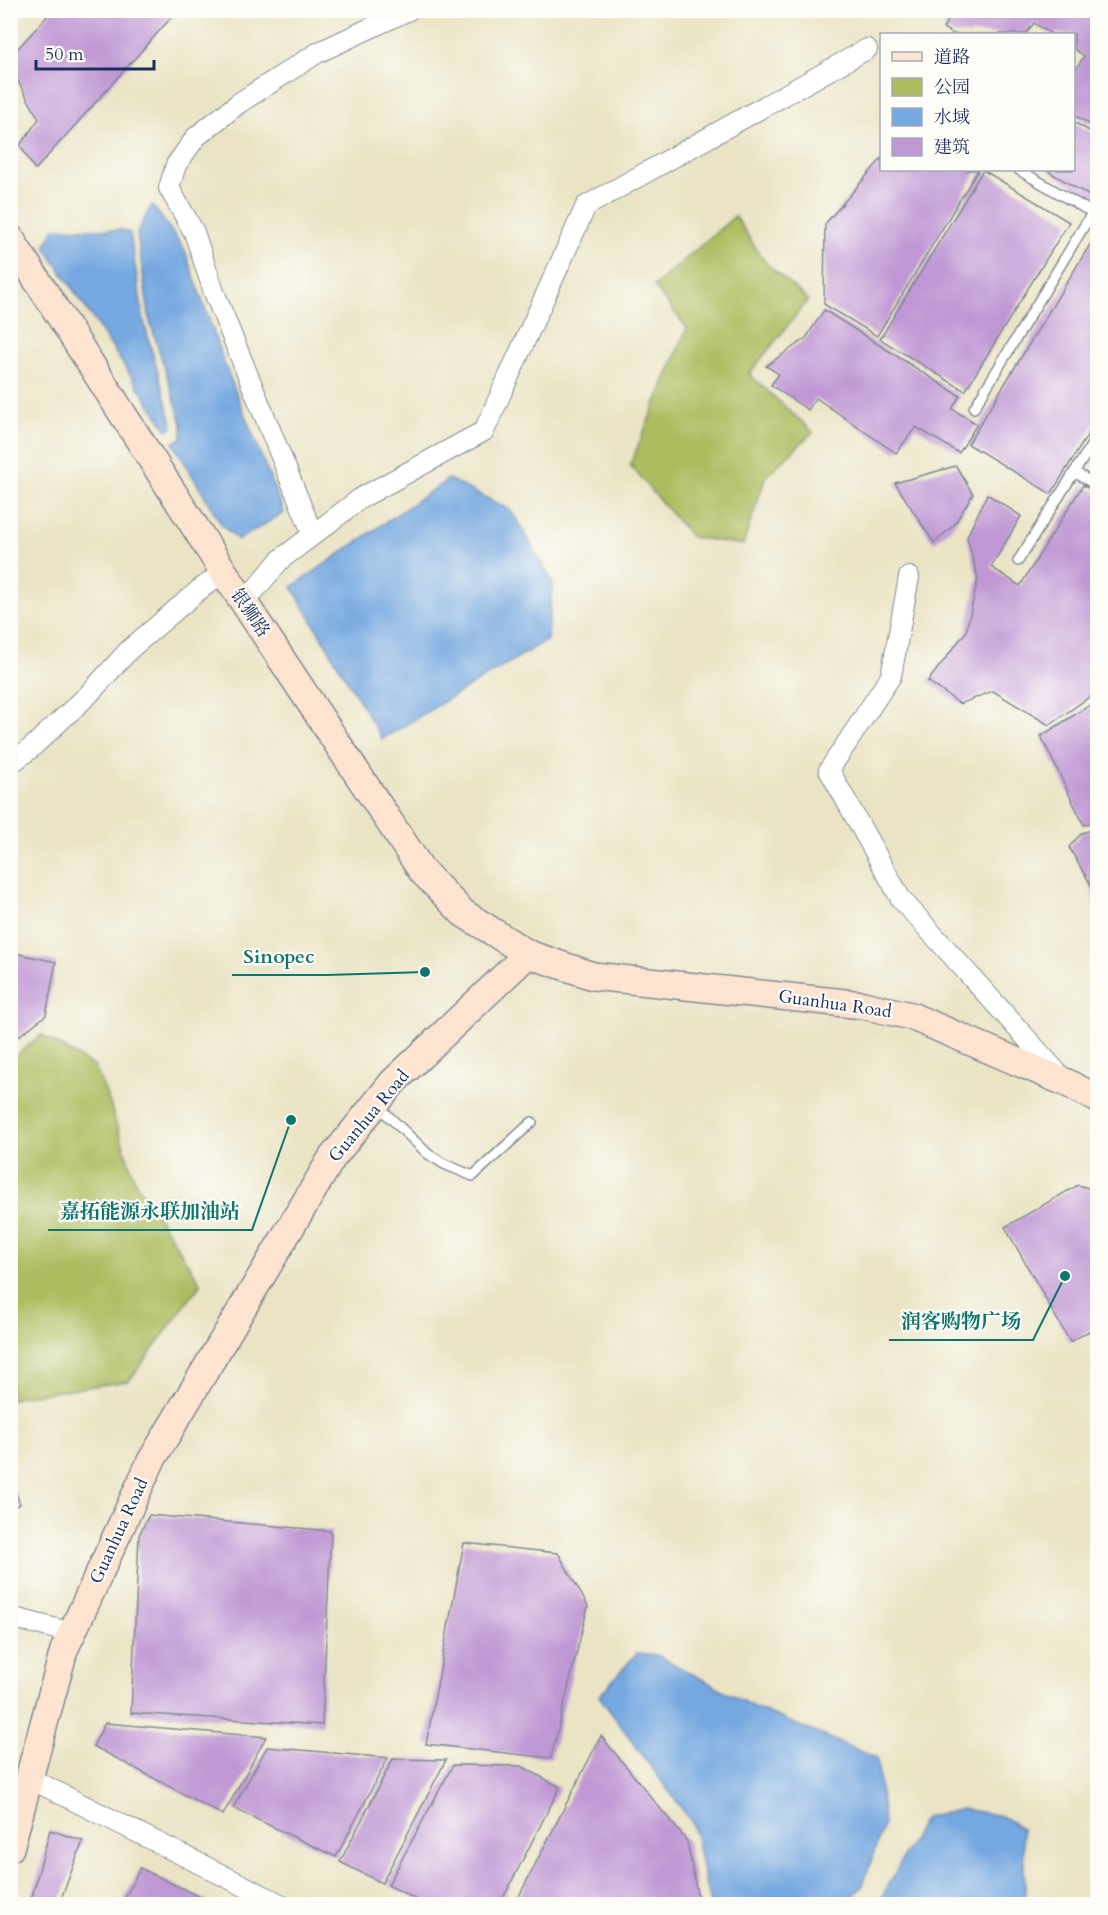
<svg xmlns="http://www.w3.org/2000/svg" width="1108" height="1915" font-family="Cardo,'Noto Serif SC',serif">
	<rect width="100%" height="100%" fill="#fdfcf7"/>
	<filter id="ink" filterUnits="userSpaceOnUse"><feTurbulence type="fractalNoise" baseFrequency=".0167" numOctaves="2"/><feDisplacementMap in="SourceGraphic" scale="12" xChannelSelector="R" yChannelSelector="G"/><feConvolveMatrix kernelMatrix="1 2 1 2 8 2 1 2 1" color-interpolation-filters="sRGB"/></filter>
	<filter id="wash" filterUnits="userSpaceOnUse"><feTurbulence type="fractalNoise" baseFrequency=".008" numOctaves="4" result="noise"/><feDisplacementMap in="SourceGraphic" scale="24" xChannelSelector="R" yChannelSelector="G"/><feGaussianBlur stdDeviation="1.35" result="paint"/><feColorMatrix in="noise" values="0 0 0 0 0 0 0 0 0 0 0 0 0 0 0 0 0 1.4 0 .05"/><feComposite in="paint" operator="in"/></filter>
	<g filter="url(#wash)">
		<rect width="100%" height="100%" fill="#eae4c5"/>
		<g fill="#adbc5f" stroke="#64765e" stroke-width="1.5">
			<polygon points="735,216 765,262 808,300 749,374 813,432 766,476 743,545 691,537 630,465 687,328 654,286"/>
			<polygon points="42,1035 95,1067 109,1101 135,1181 201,1284 129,1381 18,1397 11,1400 11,1059"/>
		</g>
		<g fill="#75a7e0" stroke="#486b9f" stroke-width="1.5">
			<polygon points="152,205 184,248 223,360 284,513 238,540 222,525 173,443 182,438 182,423 150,322 137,233"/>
			<polygon points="55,228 121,230 130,233 144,322 173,427 167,430 45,247"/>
			<polygon points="448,479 511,510 553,583 547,640 382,739 292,587"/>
			<polygon points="637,1653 657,1655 754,1707 877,1758 884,1823 863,1885 846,1904 710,1904 693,1824 599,1696"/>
			<polygon points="963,1809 1002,1816 1022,1829 1026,1904 875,1904 883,1895 925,1817"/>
		</g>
		<g id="blocks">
			<g fill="#bf97d4">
				<polygon points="53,10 178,10 35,170 20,145 39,119 10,67 10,57"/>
				<polygon points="955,10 1098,10 1098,129 1074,115 1074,73 1084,56 1074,49 1074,34 1051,34 1034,23 1026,34 953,34 943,28"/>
				<polygon points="1074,122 1098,136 1098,201 1046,170 1074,170"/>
				<polygon points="882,158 882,170 978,170 877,336 824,304 825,224"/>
				<polygon points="983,170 1069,222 965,391 880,339"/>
				<polygon points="1094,238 1098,240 1098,418 1051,494 968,444"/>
				<polygon points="824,310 960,396 952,409 977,424 959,453 916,427 896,453 816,398 808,410 771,385 779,374 766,366 806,338"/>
				<polygon points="956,466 973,494 954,525 934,543 895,483"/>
				<polygon points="1083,485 1098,494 1098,691 1049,725 993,691 960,704 928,681 966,632 978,578 967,537 987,494 1021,516 991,567 1020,586"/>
				<polygon points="1098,700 1098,820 1084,825 1041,736"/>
				<polygon points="1098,828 1098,915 1096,915 1091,885 1069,847 1082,833"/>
				<polygon points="10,952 56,962 46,1015 10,1043"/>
				<polygon points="1078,1185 1098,1191 1098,1326 1070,1342 1005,1227"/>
				<polygon points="10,1479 20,1504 10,1508"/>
				<polygon points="149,1515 331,1531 322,1725 131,1713 139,1535"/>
				<polygon points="464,1543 558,1553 588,1606 551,1758 426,1744"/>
				<polygon points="105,1723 266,1737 223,1815 93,1746"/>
				<polygon points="601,1736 687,1841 699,1904 515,1904"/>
				<polygon points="267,1747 388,1758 336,1857 233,1808"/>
				<polygon points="393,1759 446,1760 382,1883 340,1862"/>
				<polygon points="453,1765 521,1766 560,1787 500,1904 425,1904 388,1885"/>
				<polygon points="50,1830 83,1841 59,1904 30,1904"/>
				<polygon points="140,1868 214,1904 122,1904"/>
			</g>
		</g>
	</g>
	<g filter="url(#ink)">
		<use href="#blocks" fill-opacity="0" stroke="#828a92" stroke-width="1.5"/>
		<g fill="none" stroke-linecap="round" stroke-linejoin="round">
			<g stroke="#828a92" stroke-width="12">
				<g id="service">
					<polyline points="1019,170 1098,216"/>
					<polyline points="974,408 1092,213"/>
					<polyline points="1074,472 1098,486"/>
					<polyline points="1018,561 1098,435"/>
					<polyline points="377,1105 428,1154 444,1164 473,1176 532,1122"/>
				</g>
			</g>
			<g stroke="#828a92" stroke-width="22">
				<g id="minor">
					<polyline points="313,535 214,292 194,232 169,188 176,165 196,137 239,103 317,53 409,10"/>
					<polyline points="909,577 891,676 829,770 901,899 1063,1079"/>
					<polyline points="244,603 280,560 361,498 484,431 586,206 867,49"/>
					<polyline points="10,764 30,749 88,695 130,649 199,590 224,572"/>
					<polyline points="10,1617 72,1633"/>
					<polyline points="29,1778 280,1904"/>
				</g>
			</g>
			<g stroke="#828a92" stroke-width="30">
				<g id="secondary">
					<polyline points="10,238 227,577 422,871 463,913 528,954 593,976 863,1005 911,1016 1067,1083 1098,1099"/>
					<polyline points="10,1848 64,1650 151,1461 332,1158 393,1082 528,954"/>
				</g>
			</g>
			<use href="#service" stroke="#fff" stroke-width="9"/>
			<use href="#minor" stroke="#fff" stroke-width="20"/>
			<use href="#secondary" stroke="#fde4d0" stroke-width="27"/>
		</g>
	</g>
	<g text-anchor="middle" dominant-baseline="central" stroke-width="4.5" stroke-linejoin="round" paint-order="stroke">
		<g font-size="18" fill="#1b2f5e" stroke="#fdfcf7">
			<text transform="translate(250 613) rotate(56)">银狮路</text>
			<text transform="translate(835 1004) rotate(8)">Guanhua Road</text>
			<text transform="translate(369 1116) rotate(-50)">Guanhua Road</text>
			<text transform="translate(119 1531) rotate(-65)">Guanhua Road</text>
		</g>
	</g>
	<path fill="none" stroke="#0f766e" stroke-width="2" d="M425 972L327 975H232M291 1120L252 1230H48M1065 1276L1033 1340H889"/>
	<g fill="#0f766e" stroke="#fdfcf7" stroke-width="2">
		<circle cx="425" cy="972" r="6"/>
		<circle cx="291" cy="1120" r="6"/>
		<circle cx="1065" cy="1276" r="6"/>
	</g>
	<g font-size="20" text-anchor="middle" font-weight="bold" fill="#0f766e" stroke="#fdfcf7" stroke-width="4.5" stroke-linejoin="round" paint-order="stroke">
		<text x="279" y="963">Sinopec</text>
		<text x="150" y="1218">嘉拓能源永联加油站</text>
		<text x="961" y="1328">润客购物广场</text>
	</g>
	<rect width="1108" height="1915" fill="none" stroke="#fdfcf7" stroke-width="36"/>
	<rect x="880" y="33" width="195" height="138" fill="#fdfcf7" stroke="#a3aaba" stroke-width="1.5"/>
	<rect x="892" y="52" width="30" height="9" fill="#fde4d0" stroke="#a3aaba" stroke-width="1.5"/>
	<text x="934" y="63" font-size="18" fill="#1b2f5e">道路</text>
	<rect x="892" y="78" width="30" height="18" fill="#adbc5f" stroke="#a3aaba" stroke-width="1.5"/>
	<text x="934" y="93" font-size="18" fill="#1b2f5e">公园</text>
	<rect x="892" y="108" width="30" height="18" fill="#75a7e0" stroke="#a3aaba" stroke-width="1.5"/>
	<text x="934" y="123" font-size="18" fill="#1b2f5e">水域</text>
	<rect x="892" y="138" width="30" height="18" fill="#bf97d4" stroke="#a3aaba" stroke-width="1.5"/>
	<text x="934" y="153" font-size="18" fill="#1b2f5e">建筑</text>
	<path d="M36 60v9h118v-9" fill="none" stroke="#1b2f5e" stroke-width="3"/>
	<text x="45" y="60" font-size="18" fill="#1b2f5e" stroke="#fdfcf7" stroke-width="4.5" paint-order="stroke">50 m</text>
</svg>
